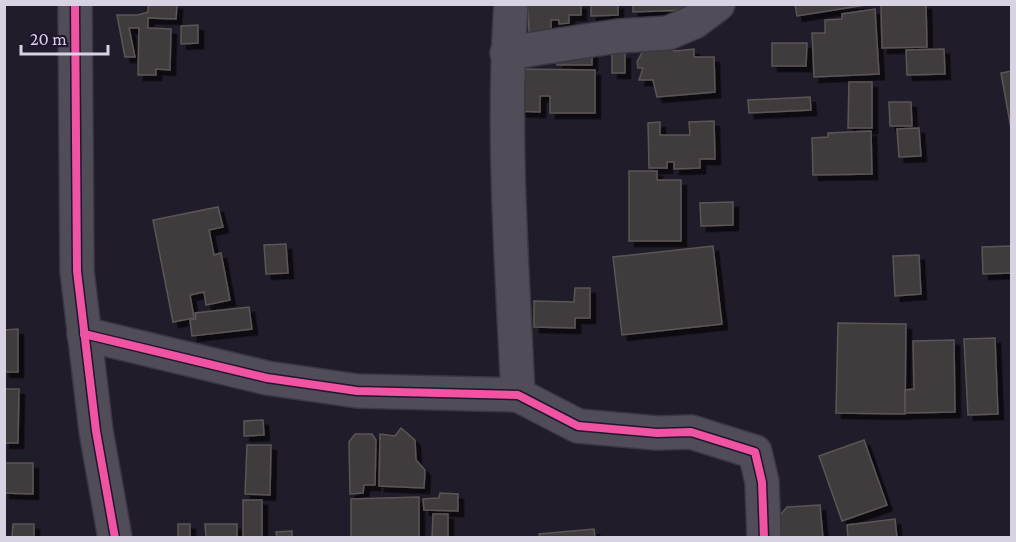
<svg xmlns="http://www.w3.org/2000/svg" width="1016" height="542" font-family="'Crimson Pro',serif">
	<defs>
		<filter id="shadow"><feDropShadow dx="5.5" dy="5.5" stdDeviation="0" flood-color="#0009"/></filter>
	</defs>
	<rect width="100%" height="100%" fill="#211c29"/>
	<g fill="#413b3d" stroke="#5c5556" stroke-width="1.5" filter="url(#shadow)">
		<polygon points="148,4 177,4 176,19 148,18 148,28 171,29 170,70 156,69 156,75 138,75 139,28 129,28 135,57 125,57 117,15 138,15 148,12"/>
		<polygon points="528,4 581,4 581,15 569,15 569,23 559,24 559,20 551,20 551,33 529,33"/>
		<polygon points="591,4 618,4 618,15 591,16"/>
		<polygon points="633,4 686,4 686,10 633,12"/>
		<polygon points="795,4 865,4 865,5 797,16"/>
		<polygon points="881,4 926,4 927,47 882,48"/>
		<polygon points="875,9 879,74 814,77 812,33 825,33 825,20 842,19 842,14"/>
		<polygon points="198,25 198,43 181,44 181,26"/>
		<polygon points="772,43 807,43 806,66 772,66"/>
		<polygon points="665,45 675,51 694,49 694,57 714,57 715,92 657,97 653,80 639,80 643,68 638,68 637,62 643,51"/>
		<rect x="557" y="48" width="35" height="17"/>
		<polygon points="944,49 945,74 907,75 906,50"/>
		<rect x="612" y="53" width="13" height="20"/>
		<polygon points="516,69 595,70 595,113 550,113 550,96 540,96 540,112 515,111"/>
		<polygon points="1012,71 1012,134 1001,73"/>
		<polygon points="849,82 872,82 872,128 848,128"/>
		<polygon points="810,97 811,110 749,113 748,100"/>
		<polygon points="889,102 911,102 912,126 890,126"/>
		<polygon points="714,121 715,159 700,159 700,168 674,169 674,162 667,162 667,168 649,168 648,123 660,122 660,135 690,135 689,122"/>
		<polygon points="919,128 921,156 899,157 897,129"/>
		<polygon points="871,131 872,174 813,175 812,138 828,137 828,133"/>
		<polygon points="629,171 657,171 657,180 681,180 681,241 629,241"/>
		<polygon points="733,202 733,225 701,226 700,203"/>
		<polygon points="218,207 223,227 209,230 214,255 221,253 230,300 206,305 204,292 190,295 194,318 173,322 153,220"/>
		<polygon points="286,244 288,273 266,274 264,245"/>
		<polygon points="713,246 722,324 622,335 613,257"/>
		<polygon points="1012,246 1012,285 1011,273 983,274 982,247"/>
		<polygon points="919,255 921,294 895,296 893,256"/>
		<polygon points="575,288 590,288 590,318 575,318 575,328 534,327 534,301 574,302"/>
		<polygon points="249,307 252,329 192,336 190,320 196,319 195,313"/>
		<polygon points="838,323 906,324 905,414 836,413"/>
		<polygon points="18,329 18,372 4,372 4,330"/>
		<polygon points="995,338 998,414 968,415 964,339"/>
		<polygon points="954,340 955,412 905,413 905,390 914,389 913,341"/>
		<polygon points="4,389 19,389 18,443 4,443"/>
		<polygon points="263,420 264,435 244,436 244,421"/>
		<polygon points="401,428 415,440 416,460 425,470 424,488 379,486 380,434 395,436"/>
		<polygon points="355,434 372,434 376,440 375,485 364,485 363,493 350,494 349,442"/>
		<polygon points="864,440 887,505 842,521 819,456"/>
		<polygon points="247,445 271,445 270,495 245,494"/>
		<polygon points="4,463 33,463 33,494 4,493"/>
		<polygon points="440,493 458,494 458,511 424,510 423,499 439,498"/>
		<polygon points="419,497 419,538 351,538 351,499"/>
		<rect x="243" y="500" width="19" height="38"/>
		<polygon points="820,505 823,538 771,538 776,520 787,507"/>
		<polygon points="433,514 448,514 448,538 432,538"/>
		<polygon points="895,519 897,538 848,538 847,525"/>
		<polygon points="13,524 34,524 34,538 12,538"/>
		<rect x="178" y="524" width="12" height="14"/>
		<polygon points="205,524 237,524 237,538 206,538"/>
		<polygon points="594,529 595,538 540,538 539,534"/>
		<polygon points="292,531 292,538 277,538 276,532"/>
	</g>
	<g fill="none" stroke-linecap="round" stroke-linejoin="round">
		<g stroke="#3c3843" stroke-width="36">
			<g id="minor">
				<polyline points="75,4 77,271 96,431 115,538"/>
				<path d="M511,4C502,134 512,265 518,395"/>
				<polyline points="507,53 618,36 668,33 694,22 718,4"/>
				<polyline points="84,334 267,378 357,391 518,395 578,426 657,433 691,432 755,452 762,482 764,538"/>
			</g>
		</g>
		<use href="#minor" stroke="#514d58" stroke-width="33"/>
		<g stroke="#20162f" stroke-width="11">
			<g id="cycleway">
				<polyline points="75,4 77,271 96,431 115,538"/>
				<polyline points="84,334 267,378 357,391 518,395 578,426 657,433 691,432 755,452 762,482 764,538"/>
			</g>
		</g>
		<use href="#cycleway" stroke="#f153a3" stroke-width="8"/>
	</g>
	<rect width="1016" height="542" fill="none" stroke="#d8d2e3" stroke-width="12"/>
	<path d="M21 45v9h87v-9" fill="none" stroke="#d8d2e3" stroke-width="3"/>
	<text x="30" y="45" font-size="18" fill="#d8d2e3" stroke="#20162f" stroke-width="4.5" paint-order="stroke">20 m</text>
</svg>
